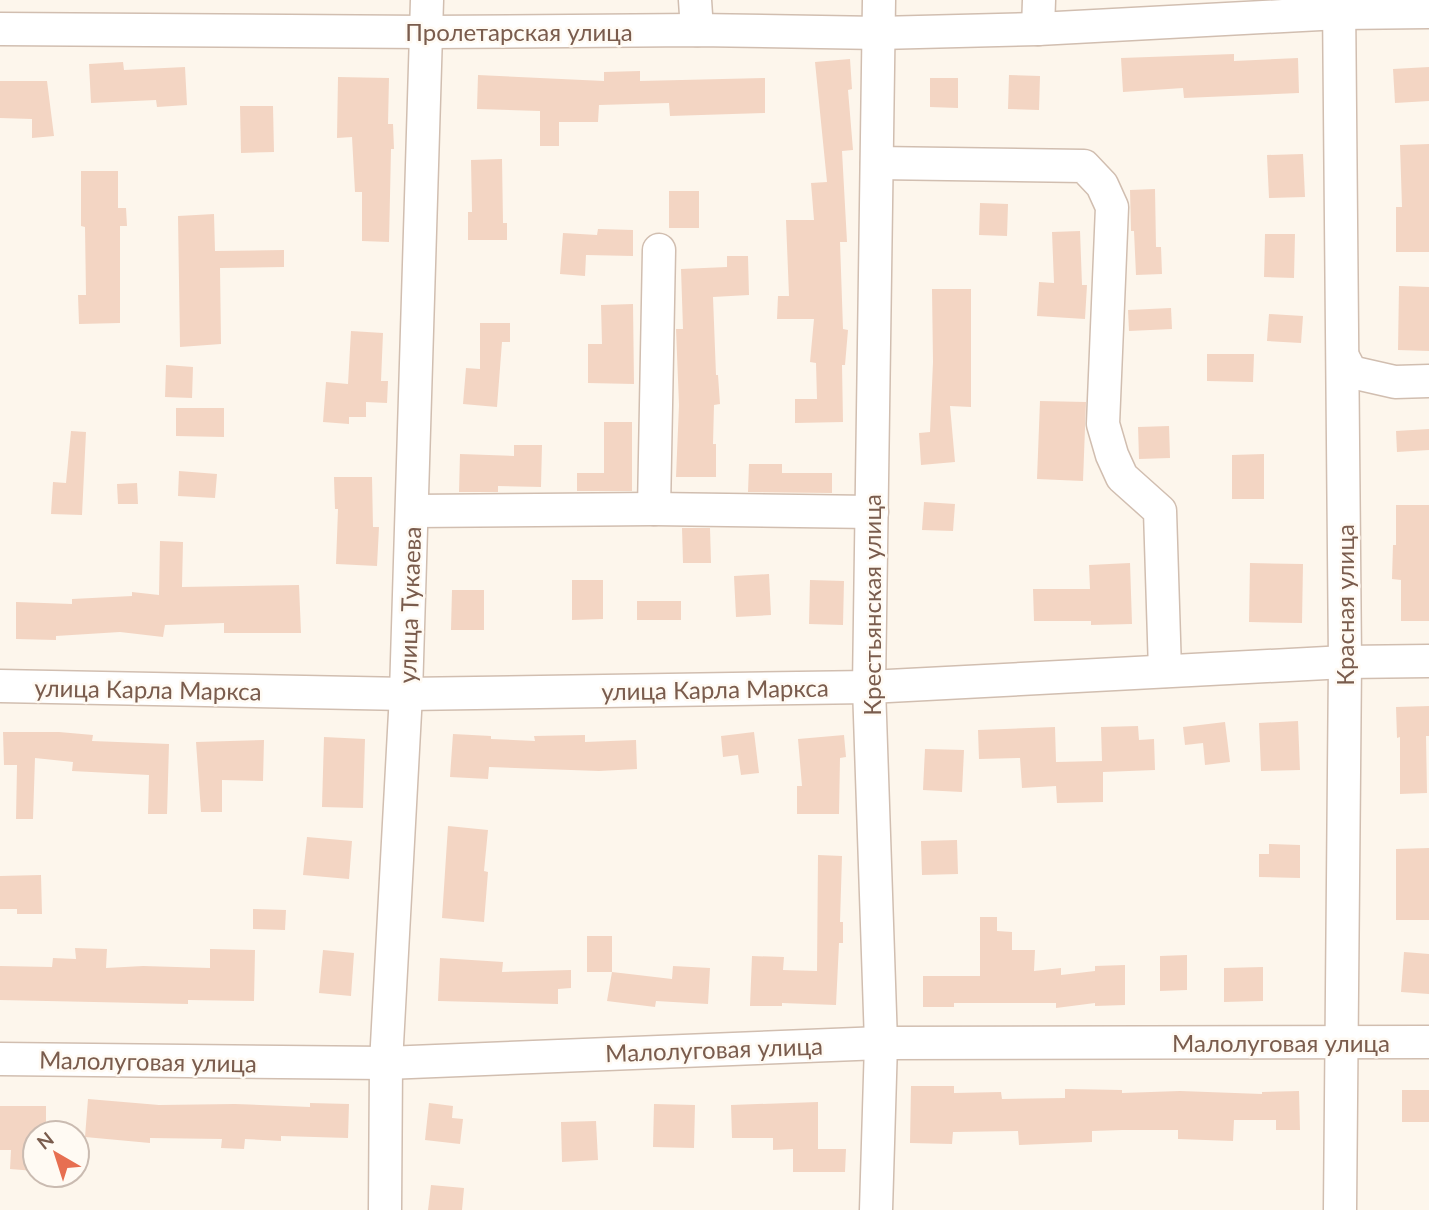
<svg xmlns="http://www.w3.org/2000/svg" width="1429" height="1210" font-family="Lato,sans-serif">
	<rect width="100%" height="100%" fill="#fdf6ec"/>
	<g fill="#f3d5c3">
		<polygon points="1234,54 1234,61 1298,58 1299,93 1184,98 1183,88 1123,92 1121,58"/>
		<polygon points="850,59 852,89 848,90 853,150 842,151 847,242 840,242 843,329 848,330 845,365 842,365 843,422 795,423 795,399 817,399 816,363 810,362 814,319 777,319 778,296 789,296 786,220 814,220 811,183 827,182 815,62"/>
		<polygon points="123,62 124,70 185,67 187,105 157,107 156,100 91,103 89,64"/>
		<polygon points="1429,67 1429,101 1395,103 1393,69"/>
		<polygon points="640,71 640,81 765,78 765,113 670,116 669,103 599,105 598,122 559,122 559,146 540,146 540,111 477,109 478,75 604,81 604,72"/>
		<polygon points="1009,75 1040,76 1039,110 1008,109"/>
		<polygon points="338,77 389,78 388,124 393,124 394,149 391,149 389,242 362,241 362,192 355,192 352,137 337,138"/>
		<polygon points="930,78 958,78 958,108 930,107"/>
		<polygon points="0,81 47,81 54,136 32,138 32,119 0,118"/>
		<polygon points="240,106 273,106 274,152 241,153"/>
		<polygon points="1429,144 1429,252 1396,252 1396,207 1402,207 1400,145"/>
		<polygon points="1303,154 1305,197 1269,198 1267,155"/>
		<polygon points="502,159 503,223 507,223 507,240 468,240 468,212 472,212 471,160"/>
		<polygon points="81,171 118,171 118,208 126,208 127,226 120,226 120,323 79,324 78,295 86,295 85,227 81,226"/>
		<polygon points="1155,189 1156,247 1161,247 1162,274 1136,275 1134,231 1131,231 1130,190"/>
		<rect x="669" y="191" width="30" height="37"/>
		<polygon points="980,203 1008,204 1007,236 979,235"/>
		<polygon points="214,214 215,251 284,250 284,267 220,268 221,344 180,347 178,216"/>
		<polygon points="598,229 633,230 633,256 586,255 585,276 560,274 563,233 597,235"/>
		<polygon points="1080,231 1082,285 1087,285 1085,319 1037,316 1039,282 1054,283 1052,232"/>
		<polygon points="1265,234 1295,234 1294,278 1264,277"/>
		<polygon points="727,256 748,256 749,295 713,297 716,375 718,375 720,404 714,405 713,444 716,444 716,477 676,477 679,405 676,329 683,329 681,269 727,267"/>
		<polygon points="1399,286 1429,287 1429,351 1398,350"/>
		<polygon points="932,289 971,289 971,407 950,406 955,462 921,465 919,433 930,432 933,362"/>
		<polygon points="633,304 634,384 588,383 588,344 602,344 601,305"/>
		<polygon points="1171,308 1172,329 1129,331 1128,310"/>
		<polygon points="1269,314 1303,316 1301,343 1267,341"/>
		<polygon points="480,323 510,323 510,342 502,342 497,407 463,404 466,368 480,369"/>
		<polygon points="351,331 383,333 381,381 388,381 387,403 366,402 366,417 349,417 349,424 323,422 326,382 348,384"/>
		<polygon points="1207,354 1254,354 1253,382 1207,381"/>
		<polygon points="166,365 193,367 192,398 165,397"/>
		<polygon points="1040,401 1086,402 1083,481 1037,479"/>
		<polygon points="176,408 224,408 224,437 176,436"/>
		<polygon points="604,422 632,422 632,491 577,491 577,473 604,473"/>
		<polygon points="1169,426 1170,458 1139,459 1138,427"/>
		<polygon points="1429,429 1429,450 1397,452 1396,431"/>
		<polygon points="71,431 86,432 82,515 51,514 53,482 66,483"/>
		<polygon points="514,445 542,445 541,487 498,486 498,492 459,492 460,454 514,456"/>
		<polygon points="1264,454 1264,499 1232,499 1232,455"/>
		<polygon points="749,464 782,464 782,473 832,473 832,493 748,492"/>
		<polygon points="179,471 217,474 215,498 178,496"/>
		<polygon points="334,477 372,477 373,527 379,527 377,566 336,564 338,509 335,509"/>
		<polygon points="137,483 138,504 118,504 117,484"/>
		<polygon points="924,502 955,504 953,531 922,530"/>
		<polygon points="1396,505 1429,505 1429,621 1401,621 1401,580 1392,579 1393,545 1396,545"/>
		<polygon points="682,528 710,528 711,563 683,563"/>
		<polygon points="160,541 183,542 182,587 299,585 301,633 224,633 224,623 165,625 163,637 120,632 56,636 56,640 16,639 16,602 72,604 72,599 132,596 132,592 159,595"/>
		<polygon points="1130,563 1132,624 1091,625 1091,621 1034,621 1033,589 1090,589 1089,565"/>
		<polygon points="1250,563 1303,564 1302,623 1249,622"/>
		<polygon points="769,574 771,615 736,617 734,576"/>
		<polygon points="572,580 603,580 603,619 572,620"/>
		<polygon points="810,580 844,581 843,625 809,624"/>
		<polygon points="452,590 484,590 484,630 451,630"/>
		<rect x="637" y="601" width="44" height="19"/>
		<polygon points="1429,706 1429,736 1426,736 1427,793 1400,794 1400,737 1397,738 1396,707"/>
		<polygon points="1298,721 1300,770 1261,771 1259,723"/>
		<polygon points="1225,722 1230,762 1205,765 1203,743 1185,745 1183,727"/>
		<polygon points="1138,726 1139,740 1154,739 1155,770 1103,772 1103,802 1057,803 1056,786 1022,788 1020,758 979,759 978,730 1055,727 1056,762 1102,761 1101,727"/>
		<polygon points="3,732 59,732 93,735 92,741 169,744 167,814 148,814 149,775 72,771 73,762 35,758 33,819 16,819 17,765 4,765"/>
		<polygon points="754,732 759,773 741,775 738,755 723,757 721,736"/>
		<polygon points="453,734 491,736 491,739 535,741 534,736 585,735 585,742 636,740 637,769 599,771 489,767 488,779 450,777"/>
		<polygon points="844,735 846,757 840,758 839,814 797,814 797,786 802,786 798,739"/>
		<polygon points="324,737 365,739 363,808 322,807"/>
		<polygon points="264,740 263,781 222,780 222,812 201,812 196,742"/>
		<polygon points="925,749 964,750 962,792 923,790"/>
		<polygon points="448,826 488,830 484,871 488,872 484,922 442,918"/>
		<polygon points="307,837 352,841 349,879 303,875"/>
		<polygon points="957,840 958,874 922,875 921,841"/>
		<polygon points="1269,844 1300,845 1300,878 1259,877 1259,854 1269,854"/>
		<polygon points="1429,848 1429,920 1396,920 1396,849"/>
		<polygon points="818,855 842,856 840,922 843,922 843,943 839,943 836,1005 782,1003 782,1006 750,1006 752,956 784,957 783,970 817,971"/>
		<polygon points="41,875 42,914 17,914 17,909 0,909 0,876"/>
		<polygon points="253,909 286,910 285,930 253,929"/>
		<polygon points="980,917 997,917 997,931 1012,932 1012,950 1035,950 1034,971 1061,968 1061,975 1095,971 1095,966 1125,965 1125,1005 1095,1006 1095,1003 1056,1008 1056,1003 954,1003 954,1007 923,1007 923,976 980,976"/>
		<rect x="587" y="936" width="25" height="36"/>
		<polygon points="75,948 107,949 106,968 143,966 210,968 210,949 255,950 254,1001 188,1000 188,1004 0,1000 0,966 52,967 53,958 76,959"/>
		<polygon points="323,950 354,953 351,996 319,993"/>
		<polygon points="1404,952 1429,954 1429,994 1401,992"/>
		<polygon points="1187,955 1187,990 1160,991 1160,956"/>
		<polygon points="440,958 503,962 502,972 571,970 571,988 558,989 558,1004 438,1001"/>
		<polygon points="673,966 710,968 708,1004 656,1001 655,1007 607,1001 612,972 672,979"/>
		<polygon points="1263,967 1263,1001 1224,1002 1224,968"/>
		<polygon points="911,1086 954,1086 954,1093 1001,1092 1002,1099 1065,1098 1065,1089 1122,1090 1122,1093 1180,1091 1262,1094 1262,1092 1299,1091 1300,1130 1276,1130 1276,1120 1234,1120 1233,1141 1178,1139 1178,1130 1122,1130 1092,1131 1092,1142 1019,1145 1018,1131 953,1132 952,1144 910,1143"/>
		<rect x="1402" y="1090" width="27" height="32"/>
		<polygon points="88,1099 159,1105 235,1104 310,1107 310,1103 349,1104 348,1138 281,1136 281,1141 245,1139 244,1149 221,1148 222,1139 150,1138 150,1143 85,1137"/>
		<polygon points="818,1102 818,1149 846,1149 845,1172 793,1172 793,1149 773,1150 773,1138 732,1138 731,1105"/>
		<polygon points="429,1103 453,1106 452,1118 463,1119 460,1144 425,1140"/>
		<polygon points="654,1104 695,1105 694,1148 653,1147"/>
		<polygon points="0,1106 46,1106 46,1133 35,1133 35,1171 10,1169 11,1150 0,1150"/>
		<polygon points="596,1121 598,1160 562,1162 561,1122"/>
		<polygon points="431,1185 464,1188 462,1210 428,1210"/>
	</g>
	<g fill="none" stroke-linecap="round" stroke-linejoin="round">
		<g stroke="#d1beb0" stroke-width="35">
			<g id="minor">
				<polyline points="695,0 697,30"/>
				<polyline points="1339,0 1345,662 1340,1210"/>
				<polyline points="0,29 426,32 697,30 879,33 1038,29 1339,13 1429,12"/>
				<polyline points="1038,29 1039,0"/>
				<polyline points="877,163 1084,166 1102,185 1112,207 1103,424 1112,455 1122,477 1160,511 1165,671"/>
				<polyline points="1343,357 1351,372 1395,382 1429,381"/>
				<polyline points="654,509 659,250"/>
				<polyline points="412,511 654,509 872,512"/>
				<polyline points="0,686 406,694 869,687 1345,662 1429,661"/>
				<polyline points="0,1059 386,1063 881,1043 1429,1042"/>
				<polyline points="385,1210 386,1063 406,694 427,0"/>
				<polyline points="876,1210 881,1043 869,687 879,0"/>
			</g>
		</g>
		<use href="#minor" stroke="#fff" stroke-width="32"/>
	</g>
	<g text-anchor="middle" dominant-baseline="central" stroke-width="5" stroke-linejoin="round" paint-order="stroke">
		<g font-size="24" fill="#7a5c4d" stroke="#fffaf3">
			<text x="519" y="31">Пролетарская улица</text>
			<text transform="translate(409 605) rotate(-88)">улица Тукаева</text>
			<text transform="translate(871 605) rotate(-90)">Крестьянская улица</text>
			<text transform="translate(1344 605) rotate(-90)">Красная улица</text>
			<text transform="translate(148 689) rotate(1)">улица Карла Маркса</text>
			<text transform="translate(715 689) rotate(-1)">улица Карла Маркса</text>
			<text x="1281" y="1042">Малолуговая улица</text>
			<text transform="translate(714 1049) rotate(-2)">Малолуговая улица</text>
			<text transform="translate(148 1061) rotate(1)">Малолуговая улица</text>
		</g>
	</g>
	<g transform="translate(56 1154) rotate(321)"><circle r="33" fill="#fffaf3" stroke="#cabbb1" stroke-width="2"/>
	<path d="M0-5L12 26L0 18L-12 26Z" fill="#e76f51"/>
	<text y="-10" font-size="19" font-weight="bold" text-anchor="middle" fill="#7a5c4d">N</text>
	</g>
</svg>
